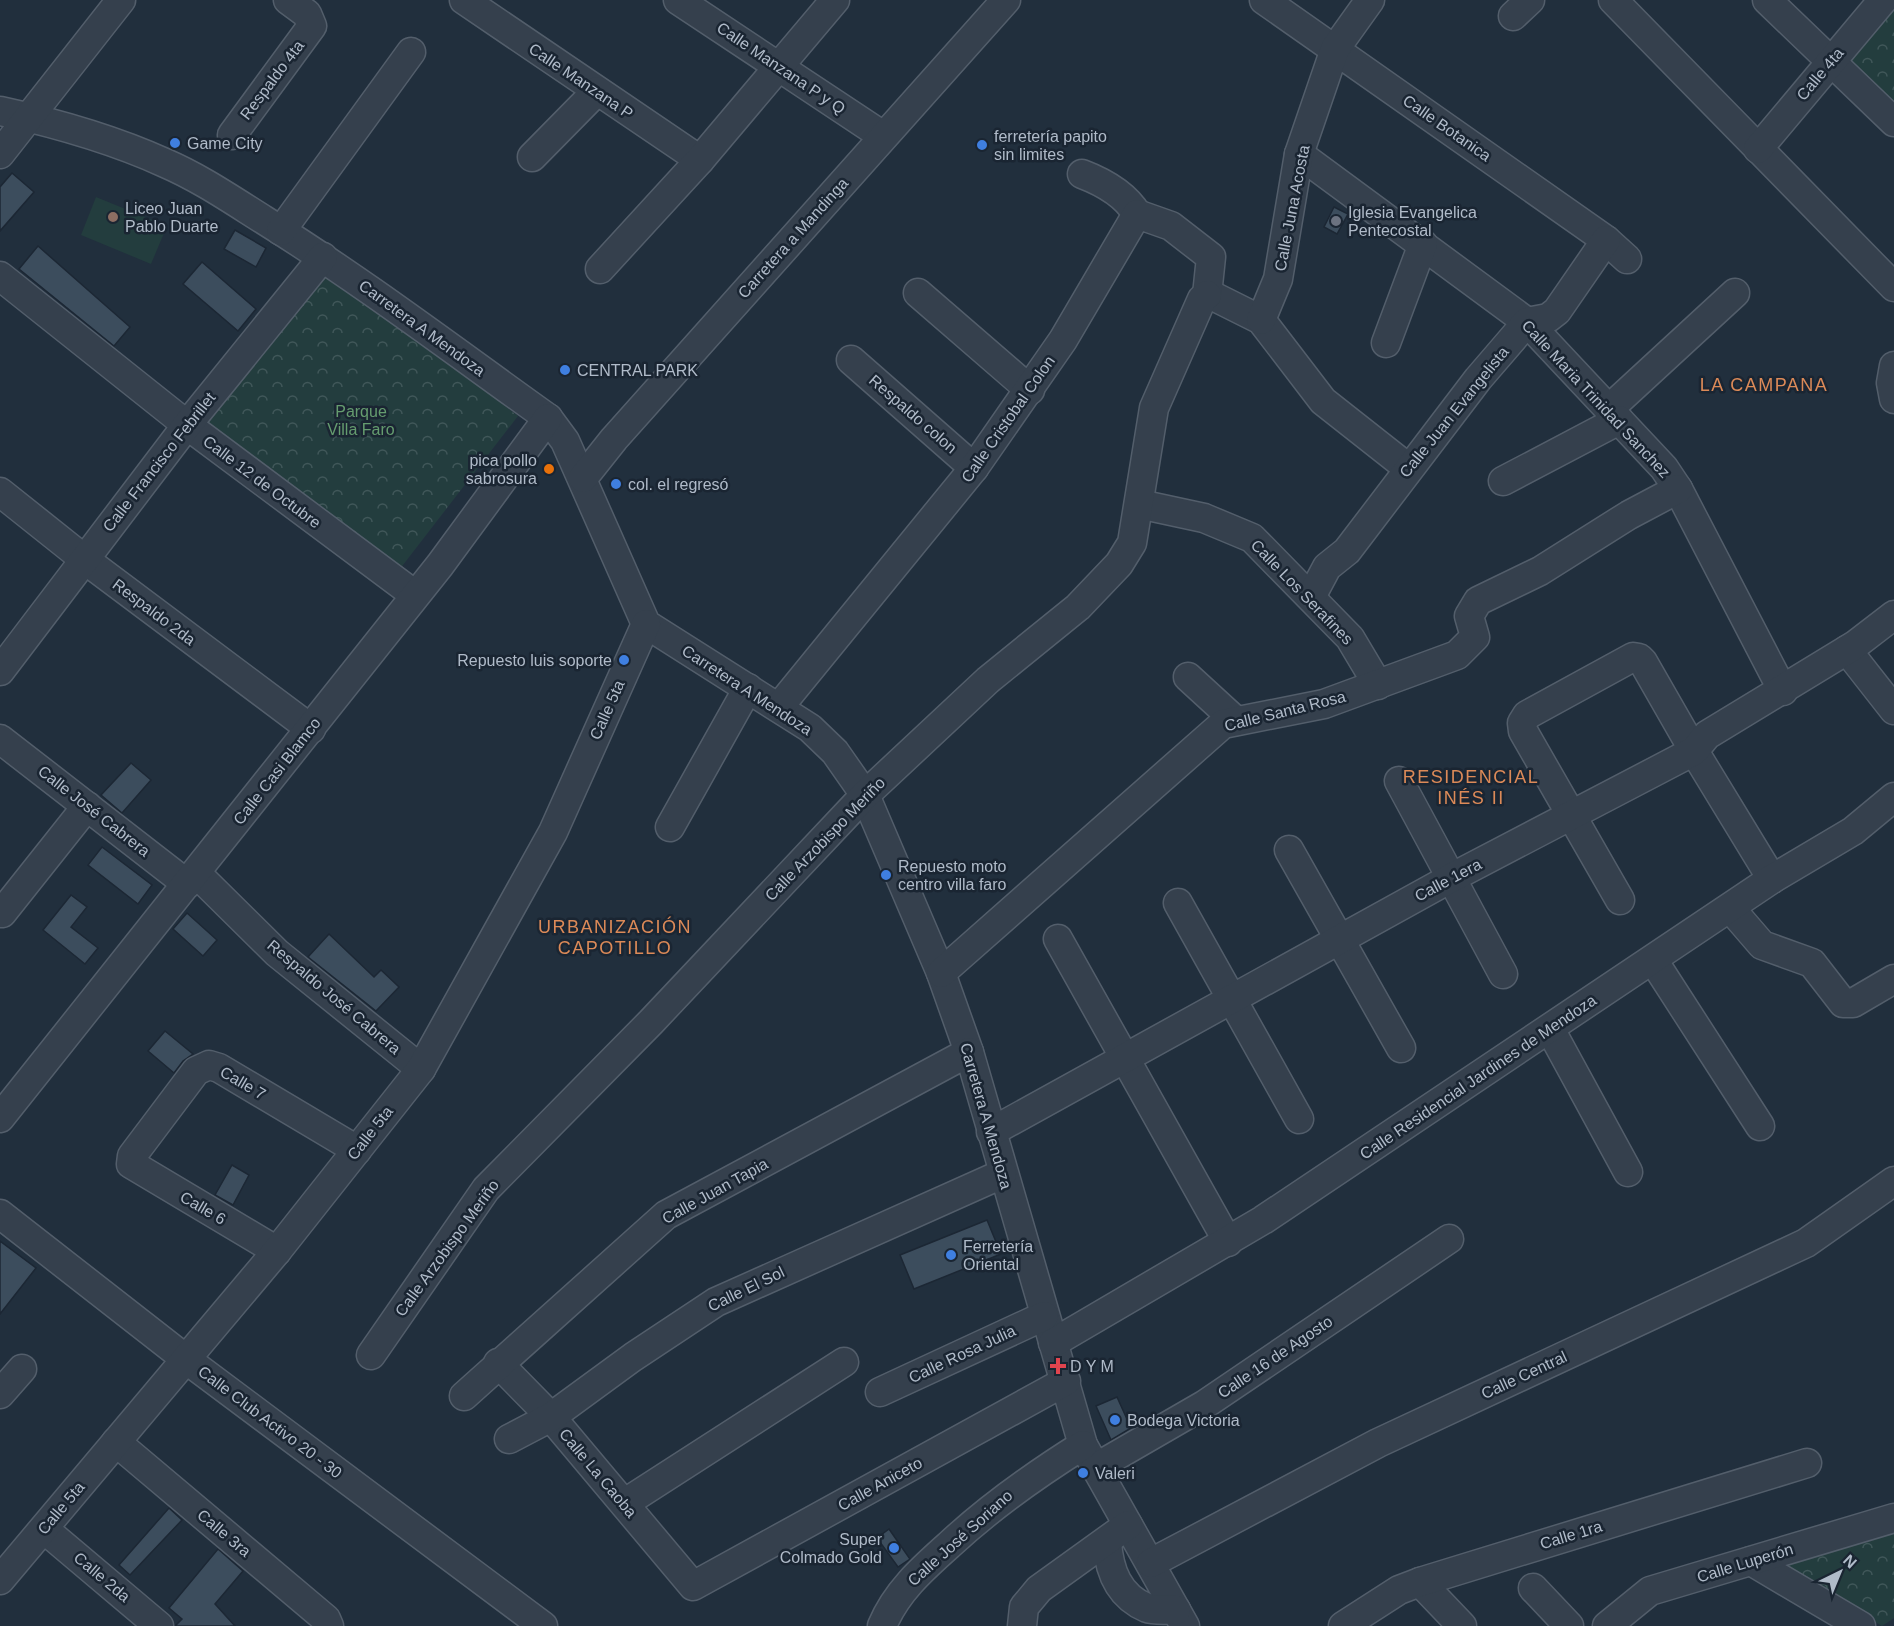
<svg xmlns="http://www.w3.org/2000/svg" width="1894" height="1626" font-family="Helvetica,sans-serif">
	<defs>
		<pattern id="park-crowns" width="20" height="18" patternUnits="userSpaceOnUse" patternTransform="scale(1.5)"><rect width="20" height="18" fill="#233d3e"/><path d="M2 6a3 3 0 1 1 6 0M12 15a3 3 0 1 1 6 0" fill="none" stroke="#405759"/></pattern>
	</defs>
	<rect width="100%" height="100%" fill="#212f3d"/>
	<polygon fill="#233d3e" points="96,197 167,226 151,264 81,235"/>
	<g fill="url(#park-crowns)">
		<polygon points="1894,6 1894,105 1847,62"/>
		<polygon points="325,267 518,416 396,574 203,425"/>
		<polygon points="1894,1529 1894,1618 1882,1626 1780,1565"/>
	</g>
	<g fill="#3c4d5d" stroke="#1c2734" stroke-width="1.5">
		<polygon points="12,173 34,192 0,231 0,187"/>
		<polygon points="1334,207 1348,214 1337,234 1324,227"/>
		<polygon points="235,230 266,248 256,267 224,249"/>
		<polygon points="38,246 130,327 114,346 19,269"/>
		<polygon points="202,262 256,309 238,331 183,284"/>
		<polygon points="131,763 151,780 122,813 101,795"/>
		<polygon points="102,847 152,885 138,904 88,865"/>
		<polygon points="71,895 87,907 71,927 98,948 85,964 43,930"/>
		<polygon points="187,913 217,940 203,956 173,929"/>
		<polygon points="329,934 374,977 381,970 399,987 376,1011 308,957"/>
		<polygon points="165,1031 193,1054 183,1061 174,1073 148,1051"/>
		<polygon points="232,1165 249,1175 233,1205 215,1195"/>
		<polygon points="987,1220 1001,1254 914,1289 900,1255"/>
		<polygon points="0,1241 36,1268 0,1314"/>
		<polygon points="1117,1397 1131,1428 1111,1440 1096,1406"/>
		<polygon points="169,1508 182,1520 130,1575 119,1565"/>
		<polygon points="889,1529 910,1559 898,1567 877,1538"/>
		<polygon points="218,1549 243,1571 215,1604 235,1626 175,1626 182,1619 169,1608"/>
	</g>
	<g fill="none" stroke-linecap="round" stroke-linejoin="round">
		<g stroke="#535e6b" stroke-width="31">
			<g id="minor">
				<polyline points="464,0 700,160"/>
				<polyline points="678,0 883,136"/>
				<polyline points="1264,0 1606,240 1627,259"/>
				<polyline points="1613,0 1894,287"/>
				<polyline points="1767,0 1894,122"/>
				<polyline points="1513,16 1530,0"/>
				<path d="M0,111C55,123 114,140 165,163C200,178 232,200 264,220C362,281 454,351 548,418L565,441L646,624L810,728L835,752L865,795L941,973L969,1052L1083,1445L1185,1626"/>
				<polyline points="232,135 312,26 307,14 288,0"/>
				<polyline points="1758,149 1883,0"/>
				<polyline points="0,154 121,0"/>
				<polyline points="1299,154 1527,322 1664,468 1678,489 1783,691"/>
				<polyline points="532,157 597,91"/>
				<path d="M1082,174C1103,182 1125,194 1137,214"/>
				<polyline points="281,231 411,52"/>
				<polyline points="600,269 700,160 835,0"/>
				<polyline points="0,276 187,425 415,595"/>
				<polyline points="918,293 1030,390"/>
				<polyline points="1207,295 1211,295 1261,320 1323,401 1408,468"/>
				<polyline points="1261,320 1278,279 1299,154 1335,49 1370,0"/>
				<polyline points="1386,343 1423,244"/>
				<polyline points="851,360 974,468"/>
				<polyline points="1894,366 1891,383 1894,399"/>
				<polyline points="1609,409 1735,293"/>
				<polyline points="583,478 614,439 1006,0"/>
				<polyline points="1503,481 1619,420"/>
				<polyline points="0,492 84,559 311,729"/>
				<polyline points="1139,504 1204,518 1252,538 1350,638 1378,685"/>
				<polyline points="1311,597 1327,567 1347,551 1478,379 1527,322 1548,318 1557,311 1606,240"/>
				<polyline points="1847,650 1894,710"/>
				<polyline points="0,671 187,425 323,257"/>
				<polyline points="1188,677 1236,721"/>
				<polyline points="779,707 974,468 1063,340 1137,214 1171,226 1211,257 1207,295"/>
				<polyline points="0,739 187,884"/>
				<polyline points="1399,781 1503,974"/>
				<polyline points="670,827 748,688"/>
				<polyline points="1289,850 1401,1048"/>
				<polyline points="196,873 277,953 421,1069"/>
				<polyline points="1620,900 1523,731 1522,723 1527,715 1633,657 1639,658 1643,662 1694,751 1772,879"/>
				<polyline points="1178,903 1299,1119"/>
				<polyline points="1731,909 1762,945 1812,963 1843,1003 1853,1003 1894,979"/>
				<polyline points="2,913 87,806"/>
				<polyline points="1058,939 1228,1242"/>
				<polyline points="1653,960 1760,1126"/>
				<polyline points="941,973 1223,724 1324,704 1457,655 1475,637 1469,616 1478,601 1540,571 1629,515 1678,489"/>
				<polyline points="1550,1029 1628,1172"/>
				<polyline points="0,1118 440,565 548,418"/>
				<polyline points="991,1132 1451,878 1694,751 1707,735 1855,645 1894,615"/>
				<polyline points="0,1214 187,1360 543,1626"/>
				<polyline points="277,1251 131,1164 132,1156 196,1071 209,1065 219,1068 357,1150"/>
				<polyline points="1053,1343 1263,1220 1772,879 1853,831 1894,797"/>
				<polyline points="371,1355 486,1189 651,1022 865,795 988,680 1078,607 1119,564 1132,543 1154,408 1202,299 1207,295"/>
				<polyline points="498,1363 551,1417 693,1586 1066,1381"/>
				<polyline points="880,1392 1044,1316"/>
				<polyline points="0,1394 22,1369"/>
				<polyline points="464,1396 666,1215 969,1052"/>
				<polyline points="509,1439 551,1417 633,1357 716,1302 1002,1174"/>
				<polyline points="116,1442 326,1619 329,1626"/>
				<polyline points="1095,1468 1204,1405 1449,1239"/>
				<polyline points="625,1503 844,1362"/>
				<polyline points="44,1529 159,1626"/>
				<path d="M1107,1542C1109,1570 1118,1596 1147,1608C1155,1611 1167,1609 1176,1610"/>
				<polyline points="1751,1561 1861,1626"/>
				<polyline points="1151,1563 1378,1443 1806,1243 1894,1181"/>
				<polyline points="0,1580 277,1251 421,1069 553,832 646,624"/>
				<polyline points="1420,1582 1462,1626"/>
				<polyline points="1533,1588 1569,1626"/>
				<path d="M882,1626C896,1592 922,1569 949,1545C991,1506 1035,1475 1083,1445"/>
				<polyline points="1022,1626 1024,1607 1039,1589 1128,1525"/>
				<polyline points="1343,1626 1399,1590 1420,1582 1807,1463"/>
				<polyline points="1607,1626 1650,1591 1894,1518"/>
			</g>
		</g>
		<use href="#minor" stroke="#35404d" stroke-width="28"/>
	</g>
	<g fill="#3f7fe0" stroke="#1a2532" stroke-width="2">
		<circle cx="175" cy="143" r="6"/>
		<circle cx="982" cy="145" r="6"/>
		<circle cx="565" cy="370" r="6"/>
		<circle cx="616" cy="484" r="6"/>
		<circle cx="624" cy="660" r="6"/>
		<circle cx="886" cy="875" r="6"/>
		<circle cx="951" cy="1255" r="6"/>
		<circle cx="1115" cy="1420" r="6"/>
		<circle cx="1083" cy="1473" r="6"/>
		<circle cx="894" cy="1548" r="6"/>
	</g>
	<circle fill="#8d6e63" stroke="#1a2532" stroke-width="2" cx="113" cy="217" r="6"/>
	<circle fill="#6b7280" stroke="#1a2532" stroke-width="2" cx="1336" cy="221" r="6"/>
	<circle fill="#e8710a" stroke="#1a2532" stroke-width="2" cx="549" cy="469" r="6"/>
	<path fill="#e0444e" stroke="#1a2532" stroke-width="2" d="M1055 1357h6v6h6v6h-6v6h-6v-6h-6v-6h6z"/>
	<g text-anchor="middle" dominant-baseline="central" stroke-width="5" stroke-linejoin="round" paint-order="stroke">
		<g font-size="16" fill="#b0bbc9" stroke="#1a2532">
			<text transform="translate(781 68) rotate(34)">Calle Manzana P y Q</text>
			<text transform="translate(1820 74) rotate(-50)">Calle 4ta</text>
			<text transform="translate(272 80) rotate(-53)">Respaldo 4ta</text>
			<text transform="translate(581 81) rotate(34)">Calle Manzana P</text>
			<text transform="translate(1447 128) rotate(35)">Calle Botanica</text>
			<text transform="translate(1292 208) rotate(-79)">Calle Juna Acosta</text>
			<text transform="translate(793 238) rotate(-48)">Carretera a Mandinga</text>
			<text transform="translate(422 328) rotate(36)">Carretera A Mendoza</text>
			<text transform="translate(1596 399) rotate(47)">Calle Maria Trinidad Sanchez</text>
			<text transform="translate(1454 412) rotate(-51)">Calle Juan Evangelista</text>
			<text transform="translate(913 414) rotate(41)">Respaldo colon</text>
			<text transform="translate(1008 419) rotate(-55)">Calle Cristobal Colon</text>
			<text transform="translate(159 462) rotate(-52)">Calle Francisco Febrillet</text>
			<text transform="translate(262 482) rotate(37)">Calle 12 de Octubre</text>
			<text transform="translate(1302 592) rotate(46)">Calle Los Serafines</text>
			<text transform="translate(154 612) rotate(37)">Respaldo 2da</text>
			<text transform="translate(747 690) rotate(33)">Carretera A Mendoza</text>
			<text transform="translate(607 710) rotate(-66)">Calle 5ta</text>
			<text transform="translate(1285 711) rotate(-14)">Calle Santa Rosa</text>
			<text transform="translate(277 771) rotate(-52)">Calle Casi Blamco</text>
			<text transform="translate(94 811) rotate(38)">Calle José Cabrera</text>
			<text transform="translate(825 839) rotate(-46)">Calle Arzobispo Meriño</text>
			<text transform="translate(1448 880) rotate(-28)">Calle 1era</text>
			<text transform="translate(334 997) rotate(40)">Respaldo José Cabrera</text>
			<text transform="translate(1478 1077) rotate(-34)">Calle Residencial Jardines de Mendoza</text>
			<text transform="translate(243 1083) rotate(30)">Calle 7</text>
			<text transform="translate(986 1116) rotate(74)">Carretera A Mendoza</text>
			<text transform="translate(370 1133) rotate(-52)">Calle 5ta</text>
			<text transform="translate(715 1191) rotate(-29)">Calle Juan Tapia</text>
			<text transform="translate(203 1208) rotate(30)">Calle 6</text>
			<text transform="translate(447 1248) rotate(-54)">Calle Arzobispo Meriño</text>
			<text transform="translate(746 1289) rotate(-26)">Calle El Sol</text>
			<text transform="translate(962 1354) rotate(-25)">Calle Rosa Julia</text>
			<text transform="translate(1275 1357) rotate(-34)">Calle 16 de Agosto</text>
			<text transform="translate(1524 1375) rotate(-25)">Calle Central</text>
			<text transform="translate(270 1422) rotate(37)">Calle Club Activo 20 - 30</text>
			<text transform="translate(598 1473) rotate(50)">Calle La Caoba</text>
			<text transform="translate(880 1484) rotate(-29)">Calle Aniceto</text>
			<text transform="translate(61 1508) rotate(-50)">Calle 5ta</text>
			<text transform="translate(224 1533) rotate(40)">Calle 3ra</text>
			<text transform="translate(1571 1535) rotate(-17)">Calle 1ra</text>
			<text transform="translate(960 1538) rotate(-42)">Calle José Soriano</text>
			<text transform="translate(1745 1563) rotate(-17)">Calle Luperón</text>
			<text transform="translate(102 1577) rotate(40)">Calle 2da</text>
		</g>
		<g font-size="16" fill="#b0bbc9" stroke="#1a2532" text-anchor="start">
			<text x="994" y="136">ferretería papito<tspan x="994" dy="18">sin limites</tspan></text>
			<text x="187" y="143">Game City</text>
			<text x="125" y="208">Liceo Juan<tspan x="125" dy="18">Pablo Duarte</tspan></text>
			<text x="1348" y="212">Iglesia Evangelica<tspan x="1348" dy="18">Pentecostal</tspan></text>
			<text x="577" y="370">CENTRAL PARK</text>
			<text x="537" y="460" text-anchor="end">pica pollo<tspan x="537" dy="18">sabrosura</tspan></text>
			<text x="628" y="484">col. el regresó</text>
			<text x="612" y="660" text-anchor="end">Repuesto luis soporte</text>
			<text x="898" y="866">Repuesto moto<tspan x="898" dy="18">centro villa faro</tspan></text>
			<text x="963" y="1246">Ferretería<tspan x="963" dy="18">Oriental</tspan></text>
			<text x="1070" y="1366">D Y M</text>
			<text x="1127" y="1420">Bodega Victoria</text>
			<text x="1095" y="1473">Valeri</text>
			<text x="882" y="1539" text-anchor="end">Super<tspan x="882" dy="18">Colmado Gold</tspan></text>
		</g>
		<g font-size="16" fill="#659c6f" stroke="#1a2532">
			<text x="361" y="411">Parque<tspan x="361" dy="18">Villa Faro</tspan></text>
		</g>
		<g font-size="18" letter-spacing="1.5" fill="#dc8a58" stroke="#1a2532">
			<text x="1764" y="385">LA CAMPANA</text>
			<text x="1471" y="777">RESIDENCIAL<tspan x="1471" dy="21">INÉS II</tspan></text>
			<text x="615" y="927">URBANIZACIÓN<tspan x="615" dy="21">CAPOTILLO</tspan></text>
		</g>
	</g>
	<g transform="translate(1840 1572) rotate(43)" stroke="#1a2532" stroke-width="4.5" paint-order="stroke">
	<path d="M0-4.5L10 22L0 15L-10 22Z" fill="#b0bbc9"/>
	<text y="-9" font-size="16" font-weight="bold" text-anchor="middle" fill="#b0bbc9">N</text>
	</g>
</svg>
